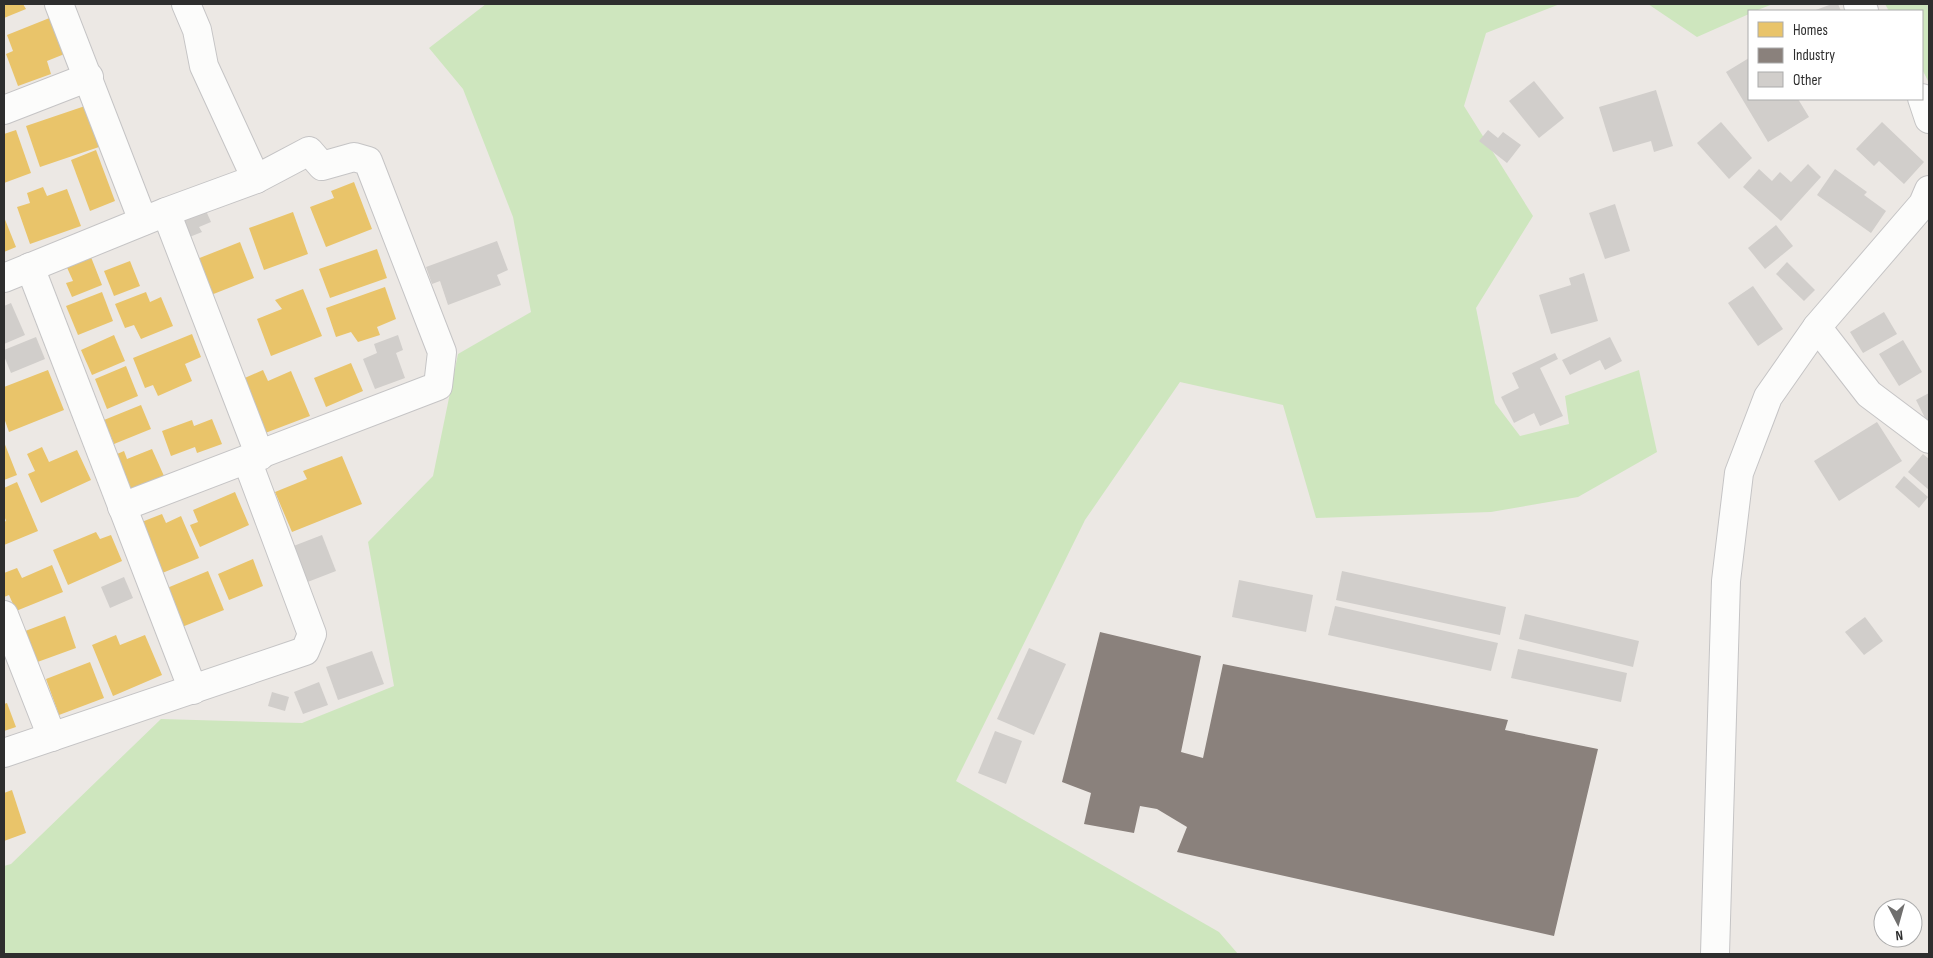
<svg xmlns="http://www.w3.org/2000/svg" width="1933" height="958" font-family="'Sofia Sans Condensed',sans-serif">
	<rect width="100%" height="100%" fill="#ece8e4"/>
	<g fill="#cee6be">
		<polygon points="486,4 1560,4 1486,33 1464,106 1533,216 1476,308 1495,403 1520,436 1569,424 1565,396 1639,370 1657,452 1578,497 1491,512 1316,518 1283,405 1180,382 1085,520 956,781 1219,932 1238,954 4,954 4,866 11,864 161,719 302,723 394,686 368,542 433,476 458,354 531,312 513,217 463,89 429,48"/>
		<polygon points="1648,4 1773,4 1755,11 1749,11 1749,14 1697,37"/>
		<polygon points="1885,4 1929,4 1929,83 1922,69 1922,11 1889,11"/>
	</g>
	<g fill="#e9c46a">
		<polygon points="4,4 23,4 26,9 4,18"/>
		<polygon points="52,17 67,53 47,61 51,74 18,86 6,54 13,51 7,35"/>
		<polygon points="85,106 99,147 40,167 26,126"/>
		<polygon points="16,130 31,173 4,183 4,134"/>
		<polygon points="96,150 115,201 90,211 71,160"/>
		<polygon points="354,182 372,229 326,247 310,207 334,198 331,191"/>
		<polygon points="43,187 47,196 67,189 81,226 30,244 17,207 30,203 27,193"/>
		<polygon points="293,212 308,254 264,270 249,228"/>
		<polygon points="4,217 16,247 4,252"/>
		<polygon points="240,242 254,278 211,295 197,259"/>
		<polygon points="377,249 387,278 330,298 319,269"/>
		<polygon points="89,252 102,285 72,297 66,283 73,281 65,263"/>
		<polygon points="130,261 140,286 114,296 104,271"/>
		<polygon points="385,287 396,319 377,327 380,335 358,342 351,332 336,337 326,308"/>
		<polygon points="303,289 322,336 271,356 257,319 282,309 275,300"/>
		<polygon points="102,292 113,321 78,335 66,306"/>
		<polygon points="146,292 150,302 161,297 173,326 141,339 134,325 125,328 115,304"/>
		<polygon points="192,334 201,357 185,364 192,381 158,396 153,385 145,388 133,358"/>
		<polygon points="114,335 125,361 92,375 81,350"/>
		<polygon points="351,363 363,391 326,407 314,378"/>
		<polygon points="126,366 138,396 107,409 95,379"/>
		<polygon points="48,370 64,410 9,432 4,418 4,387"/>
		<polygon points="263,370 268,381 291,371 310,416 260,435 238,381"/>
		<polygon points="141,405 151,429 114,444 104,420"/>
		<polygon points="212,419 222,444 197,453 195,447 171,456 162,431 192,420 194,426"/>
		<polygon points="4,442 17,475 4,480"/>
		<polygon points="42,447 49,462 77,450 91,480 41,503 28,474 35,471 27,454"/>
		<polygon points="152,449 164,476 124,494 108,458 124,451 127,459"/>
		<polygon points="342,456 362,504 292,532 275,492 307,479 303,471"/>
		<polygon points="17,482 38,531 4,545 4,522 6,521 4,515 4,488"/>
		<polygon points="235,492 249,525 200,547 190,525 198,522 193,510"/>
		<polygon points="162,514 166,523 181,516 199,558 155,576 134,525"/>
		<polygon points="96,532 100,539 111,535 122,561 68,585 53,550"/>
		<polygon points="253,559 263,586 229,600 218,574"/>
		<polygon points="52,565 63,592 16,611 9,595 4,597 4,573 17,568 22,578"/>
		<polygon points="208,571 224,610 182,627 167,588"/>
		<polygon points="65,616 76,648 32,664 20,633"/>
		<polygon points="116,635 120,645 145,635 162,675 113,696 92,645"/>
		<polygon points="90,662 104,698 59,715 46,679"/>
		<polygon points="7,703 16,727 4,731 4,704"/>
		<polygon points="12,790 26,833 4,841 4,793"/>
	</g>
	<polygon fill="#8a817c" points="1100,632 1201,656 1181,752 1203,758 1223,664 1508,720 1505,730 1598,749 1554,936 1177,852 1187,827 1157,809 1140,806 1134,833 1084,824 1091,793 1062,782"/>
	<g fill="#d1cecb">
		<polygon points="1832,4 1838,4 1841,11 1852,7 1854,11 1813,11"/>
		<polygon points="1749,58 1749,99 1798,99 1809,117 1768,142 1726,72"/>
		<polygon points="1534,81 1564,118 1539,138 1509,101"/>
		<polygon points="1656,90 1673,146 1654,152 1651,141 1613,152 1599,107"/>
		<polygon points="1721,122 1752,158 1729,179 1697,143"/>
		<polygon points="1882,122 1924,162 1904,184 1879,161 1874,166 1856,149"/>
		<polygon points="1488,130 1498,138 1503,132 1521,145 1507,163 1479,141"/>
		<polygon points="1808,164 1821,177 1781,221 1743,187 1759,169 1772,181 1780,172 1791,182"/>
		<polygon points="1835,169 1867,192 1864,195 1886,211 1871,233 1817,195"/>
		<polygon points="203,204 211,222 199,227 202,232 182,240 172,217"/>
		<polygon points="1615,204 1630,251 1605,259 1589,213"/>
		<polygon points="1776,225 1793,246 1765,269 1748,248"/>
		<polygon points="497,241 508,270 497,275 501,285 448,305 440,281 432,284 426,267"/>
		<polygon points="1787,262 1815,290 1804,301 1776,274"/>
		<polygon points="1584,273 1598,321 1551,334 1539,295 1571,285 1569,278"/>
		<polygon points="1753,286 1783,329 1758,346 1728,303"/>
		<polygon points="11,303 25,335 4,344 4,306"/>
		<polygon points="1884,312 1897,334 1863,353 1850,332"/>
		<polygon points="398,335 403,350 396,353 405,378 375,389 363,359 377,353 374,344"/>
		<polygon points="36,337 45,359 11,373 4,356 4,350"/>
		<polygon points="1610,337 1622,361 1605,370 1600,360 1570,375 1562,360"/>
		<polygon points="1903,340 1922,372 1899,386 1879,354"/>
		<polygon points="1555,353 1558,359 1540,368 1563,416 1540,426 1534,413 1514,423 1501,397 1519,388 1512,373"/>
		<polygon points="1929,393 1929,426 1916,400"/>
		<polygon points="1877,422 1902,461 1839,501 1814,461"/>
		<polygon points="1923,454 1929,459 1929,490 1908,472"/>
		<polygon points="1904,476 1928,497 1919,508 1895,487"/>
		<polygon points="322,535 336,571 305,583 291,547"/>
		<polygon points="1342,571 1506,607 1500,635 1336,600"/>
		<polygon points="124,577 133,598 110,608 101,587"/>
		<polygon points="1239,580 1313,595 1306,632 1232,617"/>
		<polygon points="1335,606 1498,643 1491,671 1328,635"/>
		<polygon points="1525,614 1639,641 1633,667 1519,639"/>
		<polygon points="1865,617 1883,641 1864,655 1845,632"/>
		<polygon points="1029,648 1066,664 1034,735 997,719"/>
		<polygon points="1518,649 1627,673 1621,702 1511,678"/>
		<polygon points="372,651 384,684 338,700 326,667"/>
		<polygon points="319,682 328,705 303,714 294,692"/>
		<polygon points="272,692 289,697 285,711 268,706"/>
		<polygon points="995,731 1022,741 1006,784 978,773"/>
	</g>
	<g fill="none" stroke-linecap="round" stroke-linejoin="round">
		<g stroke="#c5c4c5" stroke-width="30">
			<g id="minor">
				<polyline points="59,4 143,221"/>
				<polyline points="186,4 197,30 204,66 256,179"/>
				<polyline points="1858,4 1864,11"/>
				<polyline points="1922,98 1929,119"/>
				<polyline points="4,110 89,77"/>
				<polyline points="166,212 260,456"/>
				<polyline points="30,267 193,690"/>
				<polyline points="4,278 166,212 256,179 309,151 322,166 354,157 368,161 442,352 438,386 122,507"/>
				<polyline points="1817,327 1869,394 1929,439"/>
				<polyline points="4,615 52,737"/>
				<polyline points="4,753 305,651 312,634 247,460"/>
				<polyline points="1715,954 1726,581 1739,473 1768,397 1817,327 1923,204 1929,190"/>
			</g>
		</g>
		<use href="#minor" stroke="#fcfcfb" stroke-width="28"/>
	</g>
	<rect width="1933" height="958" fill="none" stroke="#2e2e2e" stroke-width="10"/>
	<rect x="1748" y="10" width="175" height="90" fill="#ffffff" stroke="#ababab"/>
	<rect x="1758" y="22" width="25" height="15" fill="#e9c46a" stroke="#ababab"/>
	<text x="1793" y="35" font-size="15" fill="#2e2e2e">Homes</text>
	<rect x="1758" y="48" width="25" height="15" fill="#8a817c" stroke="#ababab"/>
	<text x="1793" y="60" font-size="15" fill="#2e2e2e">Industry</text>
	<rect x="1758" y="72" width="25" height="15" fill="#d1cecb" stroke="#ababab"/>
	<text x="1793" y="85" font-size="15" fill="#2e2e2e">Other</text>
	<g transform="translate(1898 923) rotate(174)"><circle r="24" fill="#ffffff" stroke="#ababab"/>
	<path d="M0-4L9 19L0 12L-9 19Z" fill="#706f6e"/>
	<text y="-8" font-size="14" font-weight="bold" text-anchor="middle" fill="#2e2e2e">N</text>
	</g>
</svg>
